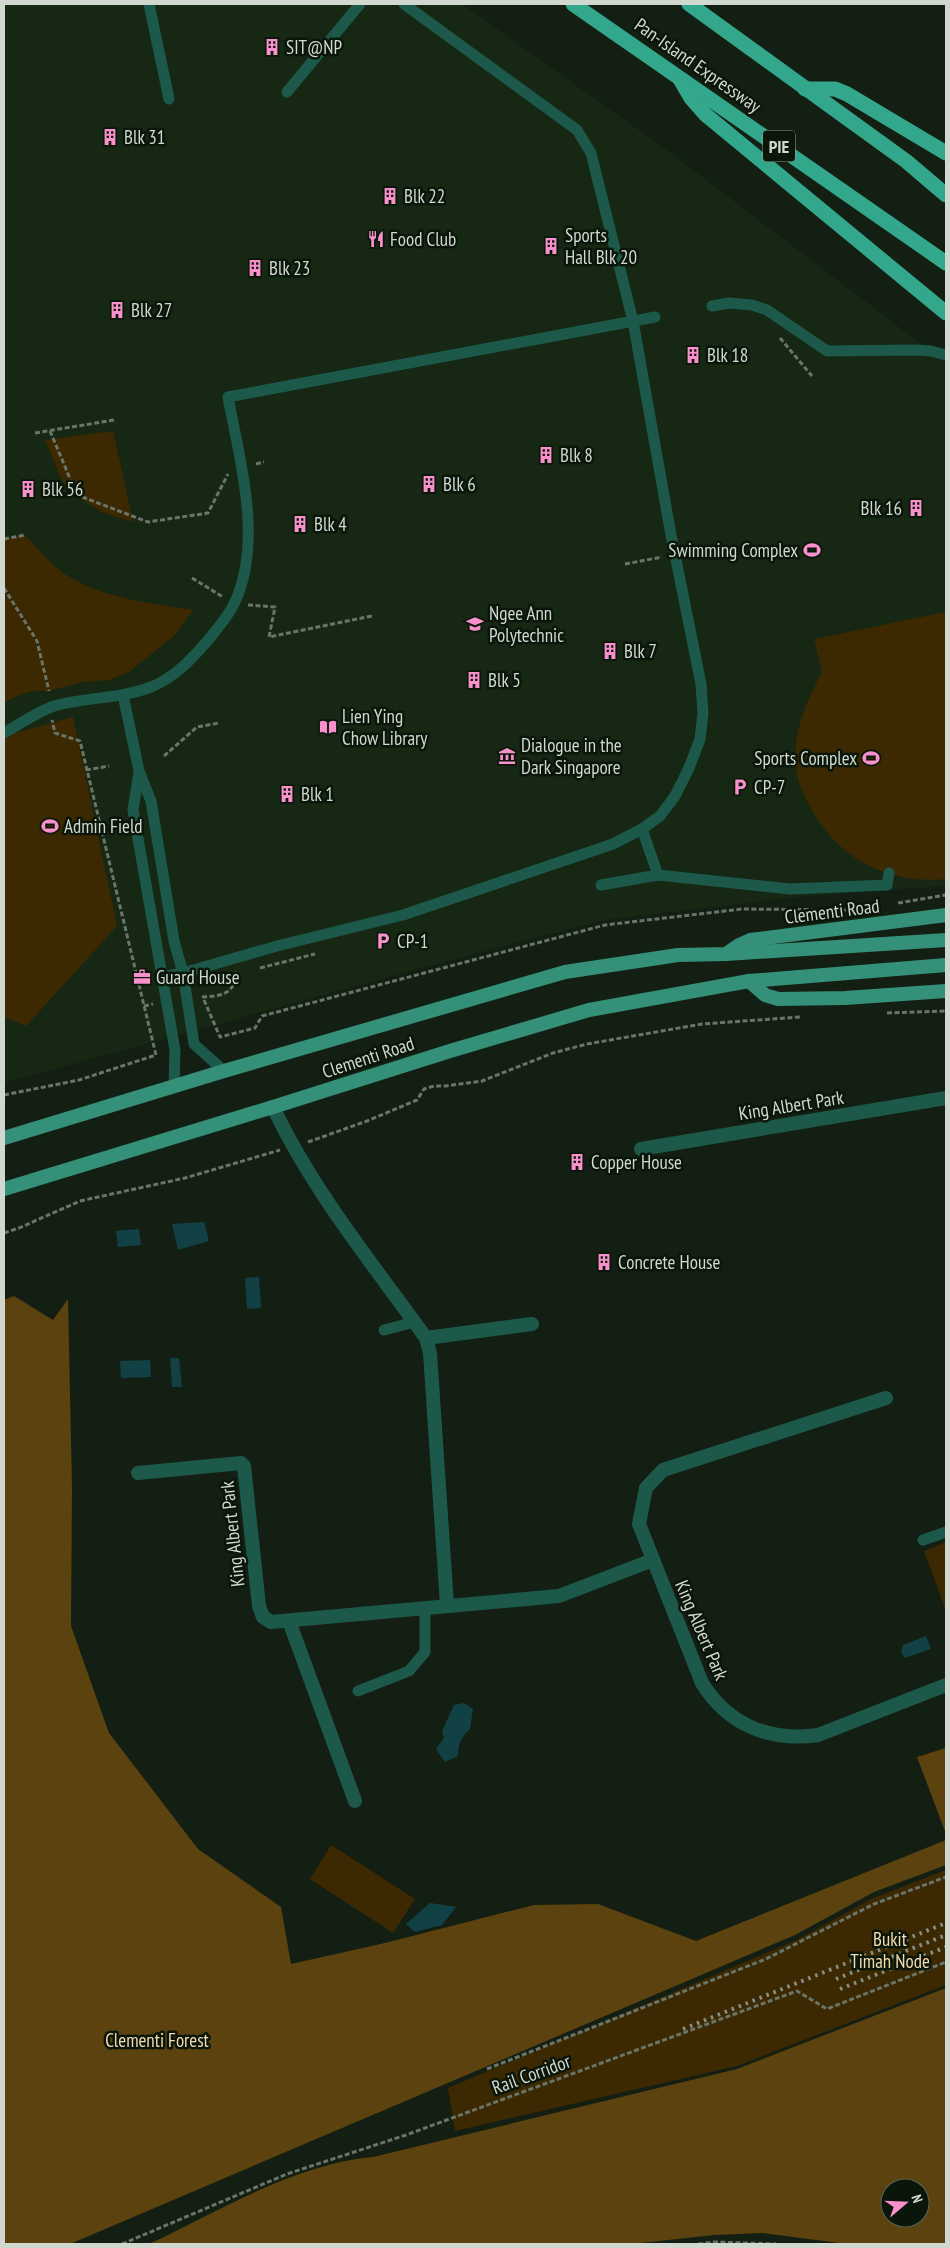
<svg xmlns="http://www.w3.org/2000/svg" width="950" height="2248" font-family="'PT Sans Narrow',sans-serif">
	<rect width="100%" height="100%" fill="#131f12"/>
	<polygon fill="#162714" points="4,4 462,4 667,150 946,363 946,886 806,896 605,920 462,957 4,1083"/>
	<g fill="#3d2901">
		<polygon points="113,431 133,522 101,512 65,487 45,440"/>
		<path d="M25,535C35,546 46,558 57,568C91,597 151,603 193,610L175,635L129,672L109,680L83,682L49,691L47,684L48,691C32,690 17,694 4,704V588L36,641L40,655L37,641L4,586V539Z"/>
		<path d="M946,612V879C889,885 838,859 811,808C804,796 798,783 796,769C792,733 806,703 822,672L814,639Z"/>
		<polygon points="73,717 117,926 26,1026 4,1017 4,736"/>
		<polygon points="946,1542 946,1611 924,1551"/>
		<polygon points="331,1845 415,1899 393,1933 310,1879"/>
		<polygon points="946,1870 946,1985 737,2066 455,2131 448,2088 797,1940 871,1899"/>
	</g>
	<g fill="#5c420e" fill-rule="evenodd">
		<polygon points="14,1296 53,1320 68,1299 72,1488 71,1626 109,1733 198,1849 281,1907 291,1964 385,1943 534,1905 598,1904 696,1941 946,1840 946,1865 874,1892 795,1935 70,2244 4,2244 4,1300"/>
		<polygon points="946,1748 946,1834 917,1757"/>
		<path d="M946,1988V2244H847L762,2233L714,2235L631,2244H149C219,2211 295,2164 373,2157L737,2069ZM890,2188H920V2218H890Z"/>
	</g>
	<g fill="#124145">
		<polygon points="204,1222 209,1241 178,1250 172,1224"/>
		<polygon points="139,1229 141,1245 118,1247 116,1231"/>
		<polygon points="259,1277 261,1308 247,1309 245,1278"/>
		<polygon points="170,1358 179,1358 182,1387 172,1387"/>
		<polygon points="150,1360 151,1377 121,1378 120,1361"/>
		<polygon points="926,1636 931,1649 905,1658 901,1652 903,1645"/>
		<path d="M464,1703L473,1709L470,1729C461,1737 458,1744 458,1756L445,1762L436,1749L444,1738L442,1731L454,1705Z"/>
		<polygon points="430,1903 456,1907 442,1925 415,1932 406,1924"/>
	</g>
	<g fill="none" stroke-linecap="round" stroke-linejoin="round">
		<g stroke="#6a7569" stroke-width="3" stroke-dasharray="5 2.5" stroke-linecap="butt">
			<polyline points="780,338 812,376"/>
			<polyline points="50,431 77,495 148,522 208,513 228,474"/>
			<polyline points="35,433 114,420"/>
			<polyline points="256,464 264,462"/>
			<polyline points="4,539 25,535"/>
			<polyline points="625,564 662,557"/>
			<polyline points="192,578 223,597"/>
			<polyline points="4,588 37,641 49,691"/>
			<polyline points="248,605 275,607 269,637 372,616"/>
			<polyline points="164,756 197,727 219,723"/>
			<polyline points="86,770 109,766"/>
			<polyline points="898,903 946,895"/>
			<polyline points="260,968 315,954"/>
			<path d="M202,997C219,996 236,995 235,973H237"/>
			<polyline points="204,1000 220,1037 255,1028 262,1016 605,925 742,909 849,910"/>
			<polyline points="144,1006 153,1004"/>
			<polyline points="887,1013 946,1011"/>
			<polyline points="4,1095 79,1080 156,1055 80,741 55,733 52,720"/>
			<polyline points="308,1142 367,1121 417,1100 424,1089 434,1086 446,1086 482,1081 553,1053 587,1044 702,1024 800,1017"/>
			<polyline points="4,1233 19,1228 80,1201 185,1178 280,1150"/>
			<polyline points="487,2069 766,1959 874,1904 946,1877"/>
			<polyline points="122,2244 287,2174 406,2135 797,1991 827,2009 946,1962"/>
			<polyline points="698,2244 715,2242 776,2244"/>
		</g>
		<g stroke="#1d594a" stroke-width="11">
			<polyline points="149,4 169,99"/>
			<polyline points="287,92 360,4"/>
			<polyline points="712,306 729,303 752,305 767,310 827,351 915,350 931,351 946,355"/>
			<polyline points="123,695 139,771 151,801 174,941 183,973 194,1044 224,1071"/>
			<path d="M4,733C20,724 37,712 54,706C85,697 120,699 151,687C174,678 193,658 209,639C218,628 229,615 235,602C263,540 240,461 228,397L655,317"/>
			<polyline points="139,773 133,810 175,1050 174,1086"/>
			<polyline points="642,829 658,875"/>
			<polyline points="601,885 658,875 790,889 887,885 889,873"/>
			<polyline points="162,977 183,973 277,946 403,915 613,844 642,829 660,816 675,796 689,768 700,739 703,713 701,684 671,535 633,321 591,153 577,130 404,4"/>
			<polyline points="384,1330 414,1322"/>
			<polyline points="923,1540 946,1532"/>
			<polyline points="358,1691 409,1671 425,1652 425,1607"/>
		</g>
		<g stroke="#1d594a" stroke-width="14">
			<path d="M273,1107C313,1191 372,1263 426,1338L430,1353L447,1605"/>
			<polyline points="641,1149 946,1098"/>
			<polyline points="426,1338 532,1324"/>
			<path d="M886,1398L663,1470L646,1488L639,1524L702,1683C728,1725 770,1742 818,1735L946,1685"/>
			<polyline points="138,1473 241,1463 244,1466 259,1606 263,1617 271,1622 559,1596 653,1560"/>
			<polyline points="289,1621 355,1801"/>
		</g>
		<g stroke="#349079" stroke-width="14">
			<polyline points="726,954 739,945 750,940 946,915"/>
			<polyline points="749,981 765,995 778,999 845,998 946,991"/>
			<polyline points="4,1138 224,1071 565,972 678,955 726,954 946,940"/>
			<polyline points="4,1189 273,1107 450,1051 589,1010 749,981 946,965"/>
		</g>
		<g stroke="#33a78c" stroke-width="15">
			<polyline points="573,4 946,263"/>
			<polyline points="689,4 906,161 946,195"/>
			<polyline points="681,81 691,98 706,115 946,313"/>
			<polyline points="805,89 835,89 847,94 946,153"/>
		</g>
		<g stroke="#879086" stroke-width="4" stroke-dasharray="2.5 5" stroke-linecap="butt">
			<polyline points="836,1979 946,1935"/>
			<polyline points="840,1989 946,1947"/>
			<polyline points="683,2029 946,1923"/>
		</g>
	</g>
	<defs>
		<g id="building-bare" transform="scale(1.35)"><path d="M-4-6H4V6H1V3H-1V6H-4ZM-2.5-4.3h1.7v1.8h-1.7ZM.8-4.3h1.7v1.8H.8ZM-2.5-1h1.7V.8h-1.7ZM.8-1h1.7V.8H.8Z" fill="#f890cb" stroke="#0a1609" stroke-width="2.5" paint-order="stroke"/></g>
		<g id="restaurant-bare" transform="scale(1.35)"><path d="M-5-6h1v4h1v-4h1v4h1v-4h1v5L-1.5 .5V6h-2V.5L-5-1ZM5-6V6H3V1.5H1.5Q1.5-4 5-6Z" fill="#f890cb" stroke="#0a1609" stroke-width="2.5" paint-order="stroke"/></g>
		<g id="stadium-bare" transform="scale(1.35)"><path d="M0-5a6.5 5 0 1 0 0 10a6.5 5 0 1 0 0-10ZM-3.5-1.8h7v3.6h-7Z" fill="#f890cb" stroke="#0a1609" stroke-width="2.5" paint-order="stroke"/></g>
		<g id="university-bare" transform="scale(1.35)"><path d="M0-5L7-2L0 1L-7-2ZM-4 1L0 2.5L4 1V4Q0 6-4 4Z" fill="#f890cb" stroke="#0a1609" stroke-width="2.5" paint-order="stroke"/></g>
		<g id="library-bare" transform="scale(1.35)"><path d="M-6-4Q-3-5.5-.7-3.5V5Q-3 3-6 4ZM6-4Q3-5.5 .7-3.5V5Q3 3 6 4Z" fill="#f890cb" stroke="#0a1609" stroke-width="2.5" paint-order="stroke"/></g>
		<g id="museum-bare" transform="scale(1.35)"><path d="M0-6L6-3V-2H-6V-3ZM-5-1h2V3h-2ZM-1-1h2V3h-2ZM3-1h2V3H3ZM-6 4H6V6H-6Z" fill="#f890cb" stroke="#0a1609" stroke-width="2.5" paint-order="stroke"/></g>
		<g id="parking-bare" transform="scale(1.35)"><path d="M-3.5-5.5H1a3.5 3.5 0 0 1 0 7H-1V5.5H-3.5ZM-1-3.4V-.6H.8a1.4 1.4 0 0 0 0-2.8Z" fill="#f890cb" stroke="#0a1609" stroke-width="2.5" paint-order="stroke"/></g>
		<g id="office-bare" transform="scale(1.35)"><path d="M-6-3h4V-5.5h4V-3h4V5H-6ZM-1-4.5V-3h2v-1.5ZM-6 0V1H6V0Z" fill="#f890cb" stroke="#0a1609" stroke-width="2.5" paint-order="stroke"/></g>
	</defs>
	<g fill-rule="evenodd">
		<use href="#building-bare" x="272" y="47"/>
		<use href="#building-bare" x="110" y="137"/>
		<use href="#building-bare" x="390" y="196"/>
		<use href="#restaurant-bare" x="376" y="239"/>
		<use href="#building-bare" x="551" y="246"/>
		<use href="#building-bare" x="255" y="268"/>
		<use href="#building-bare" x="117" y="310"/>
		<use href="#building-bare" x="693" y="355"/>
		<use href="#building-bare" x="546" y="455"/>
		<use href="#building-bare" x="429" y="484"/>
		<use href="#building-bare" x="28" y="489"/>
		<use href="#building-bare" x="916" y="508"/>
		<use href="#building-bare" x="300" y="524"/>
		<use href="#stadium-bare" x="812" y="550"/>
		<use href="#university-bare" x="475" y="624"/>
		<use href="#building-bare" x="610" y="651"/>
		<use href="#building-bare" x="474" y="680"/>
		<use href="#library-bare" x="328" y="727"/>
		<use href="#museum-bare" x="507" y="756"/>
		<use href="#stadium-bare" x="871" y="758"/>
		<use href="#parking-bare" x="740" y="787"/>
		<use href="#building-bare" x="287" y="794"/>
		<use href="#stadium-bare" x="50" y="826"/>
		<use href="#parking-bare" x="383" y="941"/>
		<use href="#office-bare" x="142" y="977"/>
		<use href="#building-bare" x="577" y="1162"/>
		<use href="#building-bare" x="604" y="1262"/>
	</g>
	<g text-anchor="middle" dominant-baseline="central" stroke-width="5" stroke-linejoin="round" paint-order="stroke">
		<rect fill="#0a1609" stroke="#959e94" stroke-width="1" x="763" y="130.5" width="32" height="31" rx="4"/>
		<g font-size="18" font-weight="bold" fill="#d0d8cf">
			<text x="779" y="146">PIE</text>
		</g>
		<g font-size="19" fill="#d0d8cf" stroke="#0a1609" text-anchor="start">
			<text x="286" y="47">SIT@NP</text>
			<text x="124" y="137">Blk 31</text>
			<text x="404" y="196">Blk 22</text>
			<text x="565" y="235">Sports<tspan x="565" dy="22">Hall Blk 20</tspan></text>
			<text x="390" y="239">Food Club</text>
			<text x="269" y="268">Blk 23</text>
			<text x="131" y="310">Blk 27</text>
			<text x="707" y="355">Blk 18</text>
			<text x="560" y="455">Blk 8</text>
			<text x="443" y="484">Blk 6</text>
			<text x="42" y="489">Blk 56</text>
			<text x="902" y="508" text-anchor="end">Blk 16</text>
			<text x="314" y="524">Blk 4</text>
			<text x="798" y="550" text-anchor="end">Swimming Complex</text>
			<text x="489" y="613">Ngee Ann<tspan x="489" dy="22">Polytechnic</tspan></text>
			<text x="624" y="651">Blk 7</text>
			<text x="488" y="680">Blk 5</text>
			<text x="342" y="716">Lien Ying<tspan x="342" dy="22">Chow Library</tspan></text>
			<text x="521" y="745">Dialogue in the<tspan x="521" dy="22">Dark Singapore</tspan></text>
			<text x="857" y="758" text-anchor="end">Sports Complex</text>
			<text x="754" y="787">CP-7</text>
			<text x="301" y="794">Blk 1</text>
			<text x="64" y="826">Admin Field</text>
			<text x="397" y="941">CP-1</text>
			<text x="156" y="977">Guard House</text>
			<text x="591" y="1162">Copper House</text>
			<text x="618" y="1262">Concrete House</text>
		</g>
		<g font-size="19" fill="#d0d8cf" stroke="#0a1609">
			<text transform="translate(698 65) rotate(35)">Pan-Island Expressway</text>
			<text transform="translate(832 911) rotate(-7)">Clementi Road</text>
			<text transform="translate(368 1057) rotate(-18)">Clementi Road</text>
			<text transform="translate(791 1105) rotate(-9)">King Albert Park</text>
			<text transform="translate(232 1534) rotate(-96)">King Albert Park</text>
			<text transform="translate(702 1630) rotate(67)">King Albert Park</text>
			<text transform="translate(531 2074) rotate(-20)">Rail Corridor</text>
		</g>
		<g font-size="19" fill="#f5dbb1" stroke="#0a1609">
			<text x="890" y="1939">Bukit<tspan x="890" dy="22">Timah Node</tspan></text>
			<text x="157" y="2040">Clementi Forest</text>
		</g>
	</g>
	<rect width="950" height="2248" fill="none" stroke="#d0d8cf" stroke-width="10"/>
	<g transform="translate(905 2203) rotate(71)"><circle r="24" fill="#0a1609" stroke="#596458"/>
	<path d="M0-4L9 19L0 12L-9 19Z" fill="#f890cb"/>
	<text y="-8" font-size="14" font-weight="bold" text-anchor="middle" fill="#d0d8cf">N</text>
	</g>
</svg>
